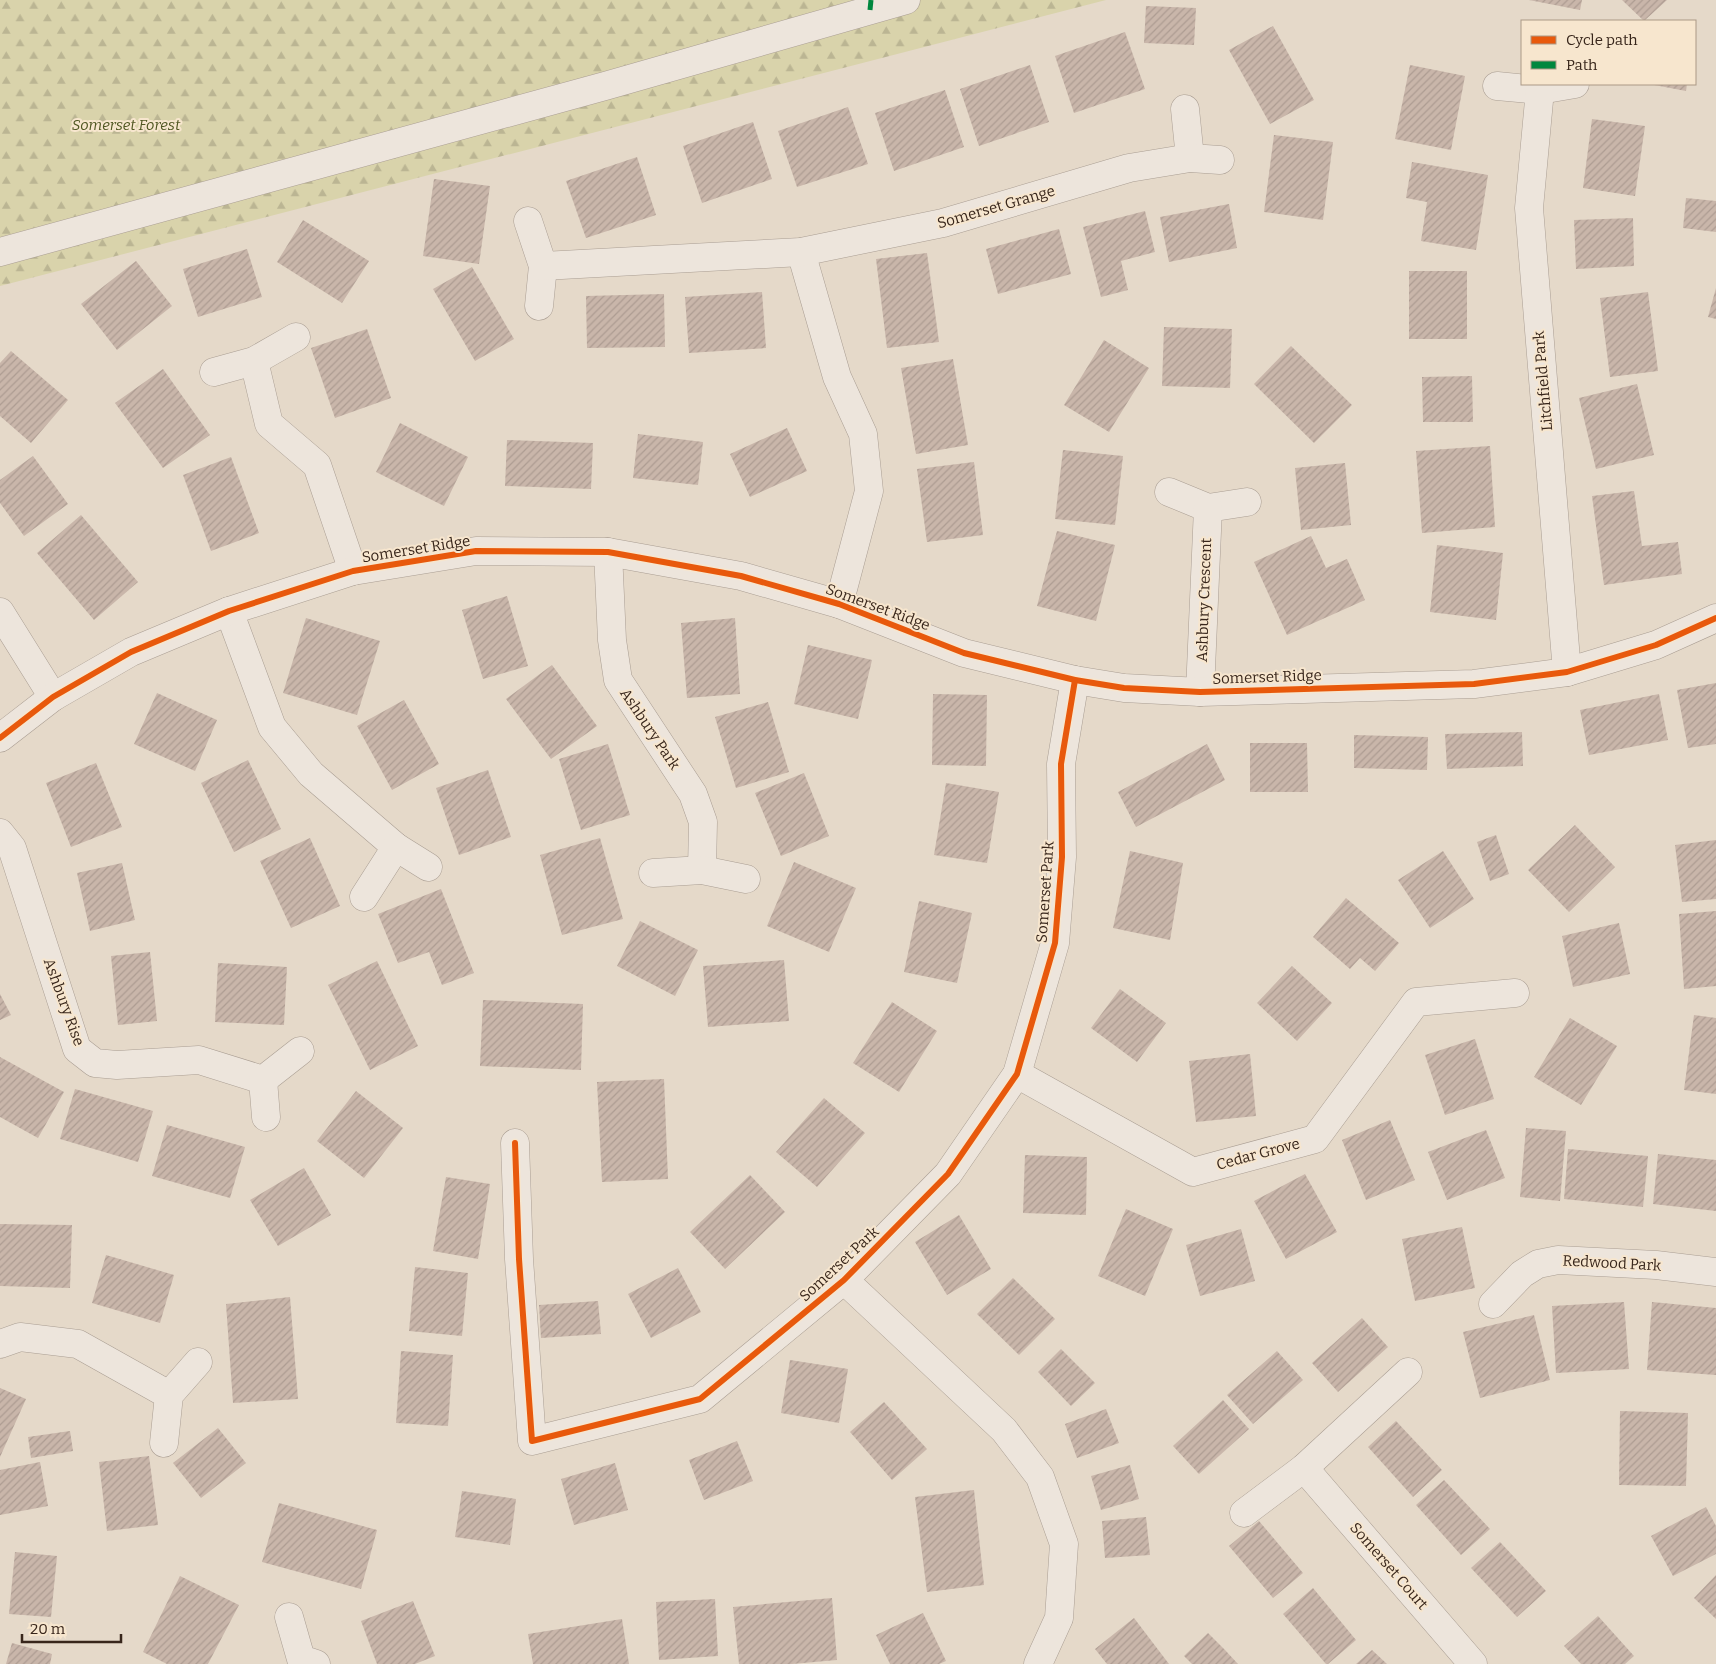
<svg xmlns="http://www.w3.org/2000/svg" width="1716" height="1664" font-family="Bitter,serif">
	<defs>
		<pattern id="forest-firs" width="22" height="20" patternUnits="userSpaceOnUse" patternTransform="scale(1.25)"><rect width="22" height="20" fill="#d9d3ab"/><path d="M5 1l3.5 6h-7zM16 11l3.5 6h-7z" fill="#bbb593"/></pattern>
		<pattern id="building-hatch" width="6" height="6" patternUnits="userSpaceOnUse" patternTransform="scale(1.25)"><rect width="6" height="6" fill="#c9b6aa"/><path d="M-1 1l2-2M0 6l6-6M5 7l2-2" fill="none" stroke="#ad9c92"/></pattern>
	</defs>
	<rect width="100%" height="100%" fill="#e5d9c9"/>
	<polygon fill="url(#forest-firs)" points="0,0 1106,0 0,286"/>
	<g fill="url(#building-hatch)">
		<polygon points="1529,0 1582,0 1580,10"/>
		<polygon points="1622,0 1667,0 1644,21"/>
		<polygon points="1146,6 1196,8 1194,45 1144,43"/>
		<polygon points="1273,26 1314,100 1270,124 1229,50"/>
		<polygon points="1125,32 1145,89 1074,113 1055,56"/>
		<polygon points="1030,65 1049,122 979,146 960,89"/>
		<polygon points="1410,65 1465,76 1451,150 1395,139"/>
		<polygon points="1649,84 1687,84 1686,91"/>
		<polygon points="945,90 964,147 894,171 875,113"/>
		<polygon points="848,107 868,164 797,187 778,131"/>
		<polygon points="1592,119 1645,126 1635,196 1583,188"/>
		<polygon points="753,122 772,179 702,203 683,146"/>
		<polygon points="1274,135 1333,142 1323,220 1264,212"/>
		<polygon points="637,157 656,215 586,238 566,181"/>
		<polygon points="1412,162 1488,175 1476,250 1421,241 1427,202 1406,198"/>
		<polygon points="434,179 490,186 479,264 423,256"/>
		<polygon points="1686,198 1716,201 1716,232 1683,228"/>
		<polygon points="1229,204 1237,248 1169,262 1160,217"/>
		<polygon points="1145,211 1155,252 1121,261 1128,290 1101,297 1083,227"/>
		<polygon points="1633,218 1634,266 1576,269 1574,220"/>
		<polygon points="303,220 369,261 342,303 277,262"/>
		<polygon points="1059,229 1071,274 998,294 986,249"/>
		<polygon points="247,249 262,297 198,317 183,269"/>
		<polygon points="927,253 939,342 887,348 876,259"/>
		<polygon points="136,261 172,306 117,350 81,304"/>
		<polygon points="472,267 514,339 475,361 433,289"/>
		<rect x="1409" y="271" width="58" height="68"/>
		<polygon points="1716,288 1716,319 1708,317"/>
		<polygon points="762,292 766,348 689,353 685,297"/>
		<polygon points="1648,292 1658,371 1610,377 1600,298"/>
		<polygon points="664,294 665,347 587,348 586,296"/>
		<polygon points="1164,327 1232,329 1230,388 1162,386"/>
		<polygon points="367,329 391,398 335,418 311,348"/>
		<polygon points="1104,340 1149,368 1109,432 1064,405"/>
		<polygon points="1291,346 1352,405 1314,443 1254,384"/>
		<polygon points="11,351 68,400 31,443 0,416 0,363"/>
		<polygon points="953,359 968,445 916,454 901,368"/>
		<polygon points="163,369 210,435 163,468 115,403"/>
		<polygon points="1472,376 1473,422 1423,422 1422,377"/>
		<polygon points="1637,384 1654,455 1596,469 1579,398"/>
		<polygon points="400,423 468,457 444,506 376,472"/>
		<polygon points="787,428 807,471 750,497 730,454"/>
		<polygon points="638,434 703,442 698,485 633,478"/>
		<polygon points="507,440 593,443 591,489 505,486"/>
		<polygon points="1490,446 1495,527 1422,533 1416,451"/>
		<polygon points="1063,450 1123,456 1115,525 1055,519"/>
		<polygon points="33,456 68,504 24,536 0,503 0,480"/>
		<polygon points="231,457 259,533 211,551 183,475"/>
		<polygon points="974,462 983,535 927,542 917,469"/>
		<polygon points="1345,463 1351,525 1301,530 1295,468"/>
		<polygon points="1634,491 1642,546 1678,542 1682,574 1604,585 1592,496"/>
		<polygon points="81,515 138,582 94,620 37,553"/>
		<polygon points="1057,531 1115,545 1096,621 1037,606"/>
		<polygon points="1311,536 1326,568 1347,559 1365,600 1287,635 1254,562"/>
		<polygon points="1437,545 1503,553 1496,620 1430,612"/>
		<polygon points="507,596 528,666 483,679 462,610"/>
		<polygon points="306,618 380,641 357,715 283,693"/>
		<polygon points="735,618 740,694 687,698 681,623"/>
		<polygon points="808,645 872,660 858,719 794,704"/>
		<polygon points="552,665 597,726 551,759 506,699"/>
		<polygon points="1716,683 1716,744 1688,748 1677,690"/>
		<polygon points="157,693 217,720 195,771 134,744"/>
		<polygon points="933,694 987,695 986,766 932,765"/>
		<polygon points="1659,694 1668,740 1589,755 1580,710"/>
		<polygon points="404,700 439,764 392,790 357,726"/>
		<polygon points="768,702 789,772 736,788 715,717"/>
		<polygon points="1522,732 1523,766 1447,769 1445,734"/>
		<polygon points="1354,735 1428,737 1427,770 1354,768"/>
		<polygon points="1250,743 1307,743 1308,792 1250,792"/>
		<polygon points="608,744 630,815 581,830 559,759"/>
		<polygon points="1207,744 1225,780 1136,827 1118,792"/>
		<polygon points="248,760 281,829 234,852 201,783"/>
		<polygon points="96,763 122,827 71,847 46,783"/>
		<polygon points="488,770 511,837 459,855 436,788"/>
		<polygon points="804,773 829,836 781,856 755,793"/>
		<polygon points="946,783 999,792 987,863 934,855"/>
		<polygon points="1575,825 1615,867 1569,912 1528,870"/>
		<polygon points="1496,835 1509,874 1490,881 1477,842"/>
		<polygon points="310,838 340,906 291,928 260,861"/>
		<polygon points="600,838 623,919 562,935 540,855"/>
		<polygon points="1716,840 1716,899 1682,902 1675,845"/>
		<polygon points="1130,851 1183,863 1170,940 1113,928"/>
		<polygon points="1443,851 1474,899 1430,928 1398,880"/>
		<polygon points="794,862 856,888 829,952 767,926"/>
		<polygon points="122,863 135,920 90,931 77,873"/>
		<polygon points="441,889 474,973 442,985 429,952 398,963 378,914"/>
		<polygon points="1346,898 1399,943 1375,971 1360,958 1350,969 1313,937"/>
		<polygon points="919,901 972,913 957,983 904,972"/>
		<polygon points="1716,911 1716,986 1684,989 1679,914"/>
		<polygon points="640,921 698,950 675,996 617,966"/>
		<polygon points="1619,923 1630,974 1573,987 1562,936"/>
		<polygon points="150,952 157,1021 118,1025 111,956"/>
		<polygon points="784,960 789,1021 708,1027 703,966"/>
		<polygon points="377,961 418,1046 370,1070 328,985"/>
		<polygon points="218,963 287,967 284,1025 215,1022"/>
		<polygon points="1292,966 1332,1003 1297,1041 1257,1003"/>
		<polygon points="1120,989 1166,1023 1137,1062 1091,1028"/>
		<polygon points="0,994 11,1015 0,1020"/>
		<polygon points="483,1000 583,1004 581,1070 480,1066"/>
		<polygon points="892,1002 937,1031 899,1092 853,1063"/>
		<polygon points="1694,1015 1716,1018 1716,1094 1684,1090"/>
		<polygon points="1570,1018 1617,1046 1581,1105 1534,1077"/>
		<polygon points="1475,1039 1494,1099 1445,1115 1425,1055"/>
		<polygon points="1250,1054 1256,1116 1196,1122 1189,1061"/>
		<polygon points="0,1057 64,1092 38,1138 0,1117"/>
		<polygon points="664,1079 668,1179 602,1182 597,1082"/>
		<polygon points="75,1089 153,1111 138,1162 60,1139"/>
		<polygon points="356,1091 403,1128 364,1178 317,1141"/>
		<polygon points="824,1098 865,1133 817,1187 776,1152"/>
		<polygon points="1390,1120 1415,1180 1366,1200 1342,1140"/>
		<polygon points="167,1125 245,1147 230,1198 152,1176"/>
		<polygon points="1526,1128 1566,1131 1560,1201 1520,1197"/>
		<polygon points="1486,1130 1505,1178 1447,1200 1428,1152"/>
		<polygon points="1568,1149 1648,1156 1643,1207 1564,1199"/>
		<polygon points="1658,1154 1716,1160 1716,1211 1653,1204"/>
		<polygon points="1025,1155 1087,1157 1086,1215 1023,1213"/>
		<polygon points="304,1168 331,1215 278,1246 250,1200"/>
		<polygon points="1305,1174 1337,1232 1286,1259 1254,1201"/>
		<polygon points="750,1175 785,1212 725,1269 690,1232"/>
		<polygon points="446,1177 490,1184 478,1259 433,1251"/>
		<polygon points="1126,1209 1173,1229 1145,1296 1098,1276"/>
		<polygon points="959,1215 991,1269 947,1295 915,1242"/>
		<polygon points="0,1224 72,1225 70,1288 0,1286"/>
		<polygon points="1462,1227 1475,1288 1415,1301 1402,1239"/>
		<polygon points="1241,1229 1255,1281 1200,1296 1186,1245"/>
		<polygon points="106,1255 174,1275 160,1323 92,1303"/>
		<polygon points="415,1267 468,1273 462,1336 409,1331"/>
		<polygon points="678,1268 701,1312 651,1338 628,1294"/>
		<polygon points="1013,1278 1055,1319 1019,1355 977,1314"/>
		<polygon points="290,1297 298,1399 233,1403 226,1304"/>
		<polygon points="598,1301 601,1334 541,1338 539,1305"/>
		<polygon points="1624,1302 1629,1369 1556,1373 1552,1306"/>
		<polygon points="1652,1302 1716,1308 1716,1375 1647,1370"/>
		<polygon points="1534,1315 1550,1380 1480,1398 1463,1332"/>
		<polygon points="1362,1318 1388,1347 1338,1392 1312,1363"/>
		<polygon points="1061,1349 1095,1383 1071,1406 1038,1372"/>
		<polygon points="401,1351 453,1355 448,1426 396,1423"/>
		<polygon points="1277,1351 1303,1380 1253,1424 1227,1395"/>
		<polygon points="790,1360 848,1369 839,1423 781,1413"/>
		<polygon points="0,1388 26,1399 0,1457"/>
		<polygon points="1223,1400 1249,1429 1199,1474 1173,1446"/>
		<polygon points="884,1402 927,1449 892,1480 850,1432"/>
		<polygon points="1106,1409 1119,1443 1077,1458 1065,1424"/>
		<polygon points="1620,1411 1688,1413 1686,1486 1619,1485"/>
		<polygon points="1396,1421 1442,1470 1413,1497 1368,1447"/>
		<polygon points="218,1428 246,1463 201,1498 173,1463"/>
		<polygon points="70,1431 73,1451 31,1458 28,1437"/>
		<polygon points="737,1441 753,1481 704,1500 689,1460"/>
		<polygon points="149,1456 158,1525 107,1531 99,1462"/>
		<polygon points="40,1462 48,1506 0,1515 0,1470"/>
		<polygon points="615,1463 628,1510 574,1525 561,1479"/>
		<polygon points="1130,1465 1139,1499 1101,1510 1091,1476"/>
		<polygon points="1444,1480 1490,1529 1461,1555 1416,1505"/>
		<polygon points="974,1490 984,1585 927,1592 915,1497"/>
		<polygon points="462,1491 516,1499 510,1545 455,1537"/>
		<polygon points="279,1503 377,1530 361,1589 262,1562"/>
		<polygon points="1706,1507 1716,1526 1716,1554 1673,1576 1651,1536"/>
		<polygon points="1146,1517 1150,1555 1105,1558 1102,1521"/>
		<polygon points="1259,1521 1303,1573 1273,1598 1229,1546"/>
		<polygon points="1500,1542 1546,1591 1517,1617 1471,1568"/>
		<polygon points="15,1552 57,1556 51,1617 9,1614"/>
		<polygon points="1716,1575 1716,1619 1694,1598"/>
		<polygon points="180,1576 239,1605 208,1664 167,1664 143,1652"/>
		<polygon points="1313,1588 1356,1640 1328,1664 1326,1664 1283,1614"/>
		<polygon points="832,1598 837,1660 792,1664 739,1664 733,1607"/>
		<polygon points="715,1599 718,1656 659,1660 656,1602"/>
		<polygon points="413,1601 435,1656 415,1664 377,1664 361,1621"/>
		<polygon points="923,1613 946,1661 939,1664 890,1664 876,1635"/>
		<polygon points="1598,1616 1634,1656 1625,1664 1581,1664 1564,1646"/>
		<polygon points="1134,1618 1169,1664 1107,1664 1095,1649"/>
		<polygon points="622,1619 629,1664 533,1664 528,1634"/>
		<polygon points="1208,1633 1225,1650 1238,1664 1192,1664 1184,1656"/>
		<polygon points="12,1643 52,1654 50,1664 6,1664"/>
		<polygon points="1372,1650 1387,1664 1356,1664"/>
	</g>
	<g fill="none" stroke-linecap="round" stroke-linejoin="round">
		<g stroke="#aa9e93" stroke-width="29">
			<g id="minor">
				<polyline points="1497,86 1540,90 1575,84"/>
				<polyline points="1540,90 1529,208 1567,672"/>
				<polyline points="1185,109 1190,158"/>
				<polyline points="528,221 543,266 539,306"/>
				<polyline points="0,252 605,86 906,0"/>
				<polyline points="801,252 837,377 863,434 869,491 839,604"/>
				<polyline points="543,266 801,252 943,223 1129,168 1190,158 1220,160"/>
				<polyline points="254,361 269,424 317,465 353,571"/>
				<polyline points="214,372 254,361 296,337"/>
				<polyline points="1169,492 1208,508 1247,502"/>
				<polyline points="608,552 612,640 618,680 693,794 703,822 702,870"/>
				<polyline points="229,611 272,727 311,774 396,847 428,867"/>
				<polyline points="0,612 53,697"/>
				<polyline points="1200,692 1208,508"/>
				<polyline points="0,738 53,697 131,652 229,611 353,571 476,551 608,552 741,576 839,604 964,653 1075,680 1124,688 1200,692 1474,684 1567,672 1656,645 1716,618"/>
				<polyline points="0,833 12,848 77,1049 95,1063 117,1065 199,1060 263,1080 300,1051"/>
				<polyline points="653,873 702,870 746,879"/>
				<polyline points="364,897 396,847"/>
				<polyline points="1017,1074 1193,1172 1315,1139 1416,1002 1515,993"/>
				<polyline points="263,1080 266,1117"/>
				<polyline points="515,1143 519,1259 532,1441 700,1399 844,1280 948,1174 1017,1074 1055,943 1062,857 1061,764 1075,680"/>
				<polyline points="844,1280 1004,1430 1040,1477 1064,1544 1059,1618 1038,1664"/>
				<polyline points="1493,1304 1522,1274 1538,1264 1558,1260 1656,1265 1716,1272"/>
				<polyline points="0,1344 20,1337 78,1344 169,1395"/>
				<polyline points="164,1443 169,1395 198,1362"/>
				<polyline points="1304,1468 1473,1664"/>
				<polyline points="1244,1513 1304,1468 1408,1372"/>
				<polyline points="289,1617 301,1659 316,1664"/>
			</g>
		</g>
		<use href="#minor" stroke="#ede5dc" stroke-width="28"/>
		<polyline stroke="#00873e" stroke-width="5" stroke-dasharray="10 5" stroke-linecap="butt" points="870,10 871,0"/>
		<g stroke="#f7e6ce" stroke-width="9">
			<g id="cycleway">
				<polyline points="0,738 53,697 131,652 229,611 353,571 476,551 608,552 741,576 839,604 964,653 1075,680 1124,688 1200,692 1474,684 1567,672 1656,645 1716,618"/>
				<polyline points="515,1143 519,1259 532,1441 700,1399 844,1280 948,1174 1017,1074 1055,943 1062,857 1061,764 1075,680"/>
			</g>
		</g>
		<use href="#cycleway" stroke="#e8590c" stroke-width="6"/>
	</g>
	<g text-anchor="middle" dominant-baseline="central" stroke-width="4" stroke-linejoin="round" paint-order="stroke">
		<g font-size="15" font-style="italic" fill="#4f5621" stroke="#f7e6ce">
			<text x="126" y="125">Somerset Forest</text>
		</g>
		<g font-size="15" fill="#38261b" stroke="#f7e6ce">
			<text transform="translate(996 207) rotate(-16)">Somerset Grange</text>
			<text transform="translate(1543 381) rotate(-95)">Litchfield Park</text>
			<text transform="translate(416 549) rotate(-9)">Somerset Ridge</text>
			<text transform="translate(1204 600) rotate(-88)">Ashbury Crescent</text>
			<text transform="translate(878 607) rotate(20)">Somerset Ridge</text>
			<text transform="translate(1267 677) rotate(-2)">Somerset Ridge</text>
			<text transform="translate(650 729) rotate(56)">Ashbury Park</text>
			<text transform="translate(1045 892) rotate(-86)">Somerset Park</text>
			<text transform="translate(64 1002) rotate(70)">Ashbury Rise</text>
			<text transform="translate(1258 1154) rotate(-15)">Cedar Grove</text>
			<text transform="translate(1612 1263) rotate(3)">Redwood Park</text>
			<text transform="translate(839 1264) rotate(-43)">Somerset Park</text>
			<text transform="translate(1389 1566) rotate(49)">Somerset Court</text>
		</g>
	</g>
	<rect x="1521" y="20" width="175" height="65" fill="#f7e6ce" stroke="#ab9986"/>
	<rect x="1531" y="36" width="25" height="8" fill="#e8590c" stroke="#ab9986"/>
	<text x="1566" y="45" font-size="15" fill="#38261b">Cycle path</text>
	<rect x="1531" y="61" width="25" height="8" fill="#00873e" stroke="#ab9986"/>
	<text x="1566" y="70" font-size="15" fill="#38261b">Path</text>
	<path d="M22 1634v8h99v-8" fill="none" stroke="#38261b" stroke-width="2.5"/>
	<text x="30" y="1634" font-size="15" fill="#38261b" stroke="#f7e6ce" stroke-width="4" paint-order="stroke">20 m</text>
</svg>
